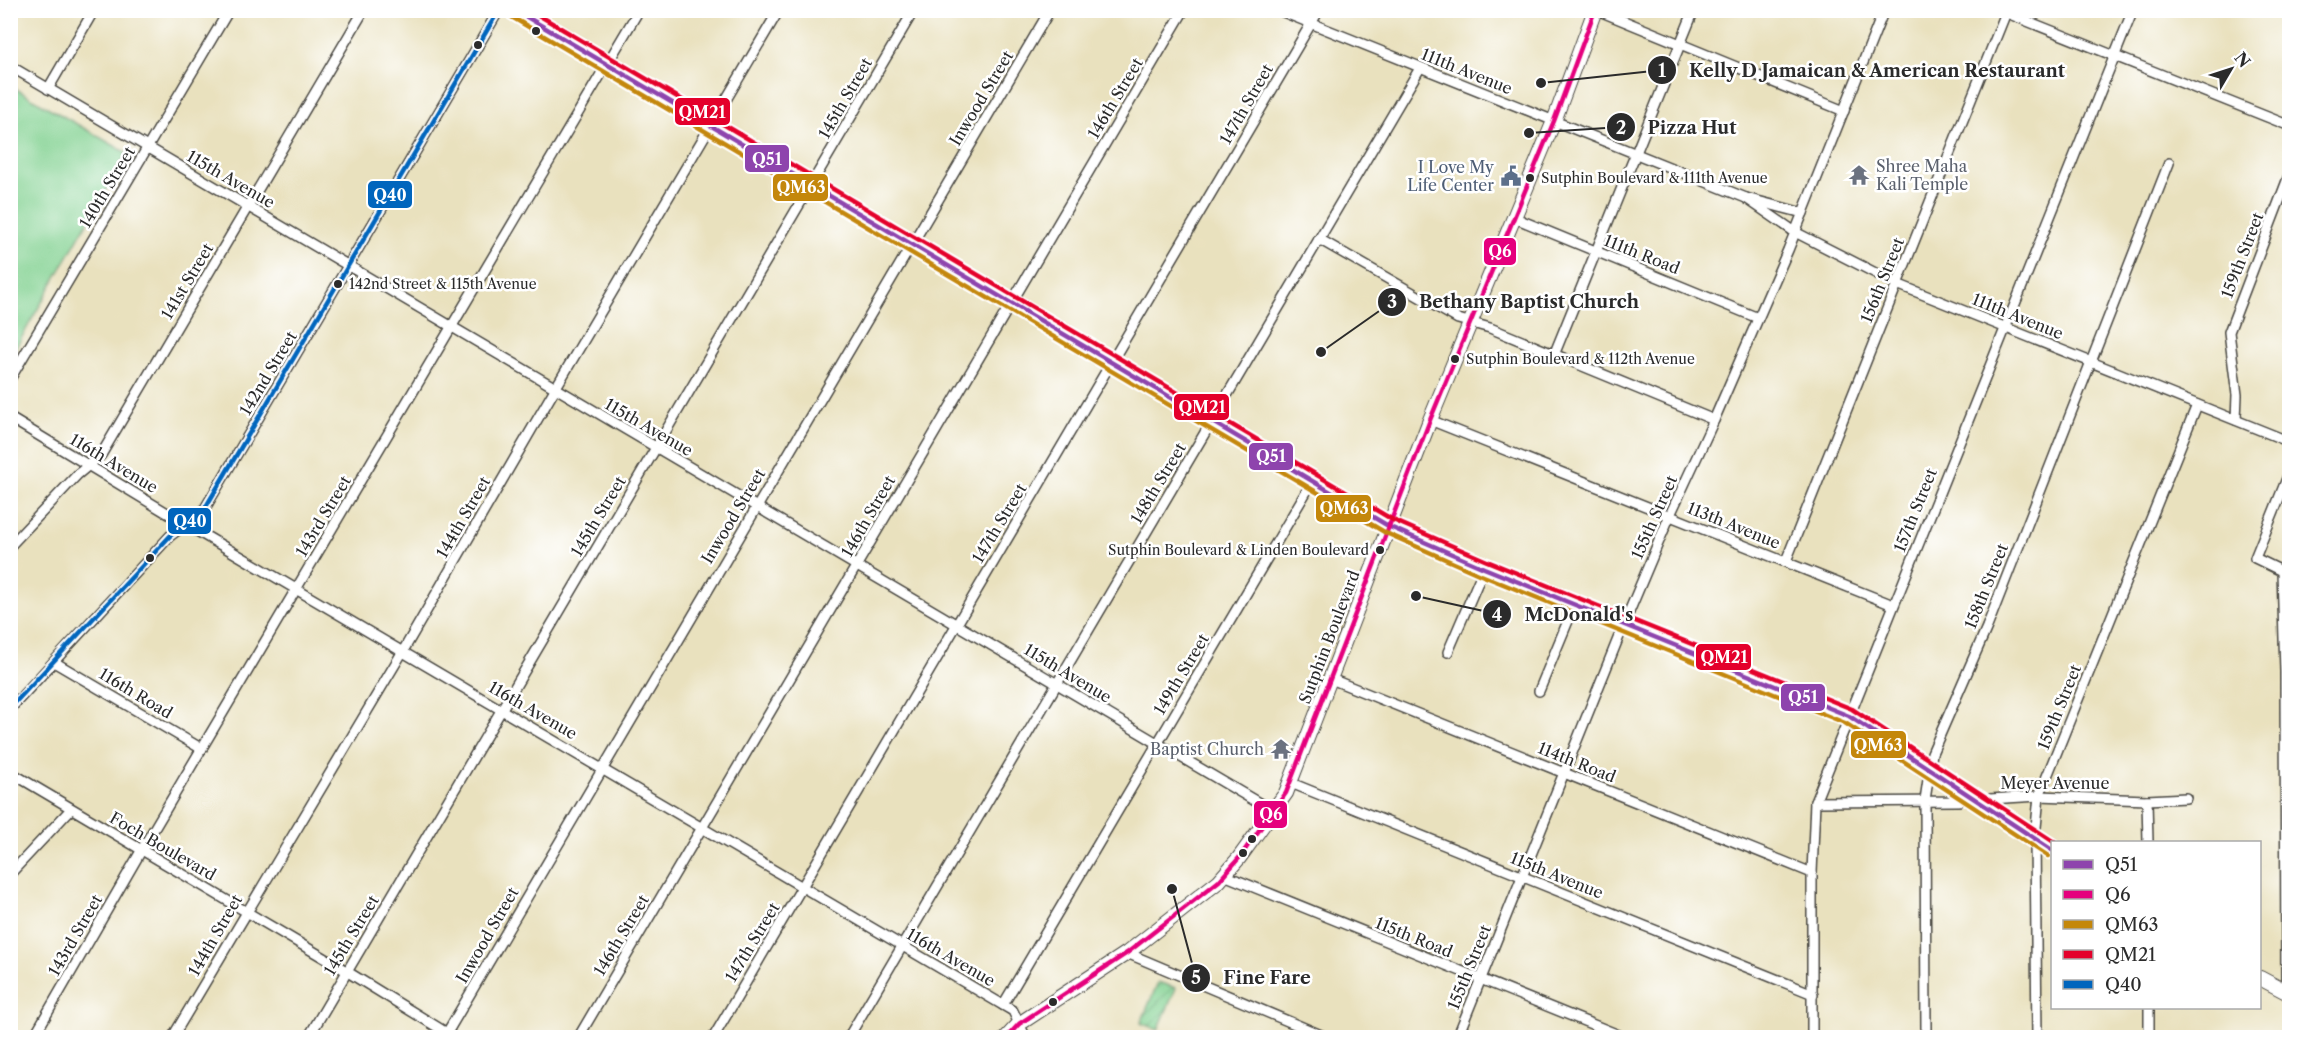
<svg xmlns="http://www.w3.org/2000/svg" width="2300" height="1048" font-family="'Libre Caslon Text',serif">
	<defs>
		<pattern id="garden-furrows" width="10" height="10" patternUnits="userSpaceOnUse" patternTransform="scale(1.5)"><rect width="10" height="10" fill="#82d191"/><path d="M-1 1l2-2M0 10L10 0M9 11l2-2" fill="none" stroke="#6baa77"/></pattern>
	</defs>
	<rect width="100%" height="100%" fill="#fff"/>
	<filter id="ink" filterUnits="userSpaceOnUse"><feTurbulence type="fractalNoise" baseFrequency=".0167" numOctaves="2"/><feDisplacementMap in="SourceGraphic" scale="12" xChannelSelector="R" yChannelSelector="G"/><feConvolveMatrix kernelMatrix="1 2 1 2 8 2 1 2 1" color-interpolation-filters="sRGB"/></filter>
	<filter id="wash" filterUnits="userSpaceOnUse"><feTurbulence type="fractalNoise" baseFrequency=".008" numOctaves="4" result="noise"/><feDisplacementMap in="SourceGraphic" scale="24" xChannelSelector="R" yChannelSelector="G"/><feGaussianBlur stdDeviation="1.35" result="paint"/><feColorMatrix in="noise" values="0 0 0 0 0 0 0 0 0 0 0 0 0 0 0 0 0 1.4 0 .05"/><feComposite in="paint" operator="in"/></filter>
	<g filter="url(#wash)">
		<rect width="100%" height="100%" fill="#e9e1be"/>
		<polygon fill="#82d191" stroke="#567e5e" stroke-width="1.5" points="11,86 127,153 11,356"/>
		<polygon fill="url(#garden-furrows)" stroke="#567e5e" stroke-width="1.5" points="1158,982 1176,988 1158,1030 1141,1023"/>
	</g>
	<g filter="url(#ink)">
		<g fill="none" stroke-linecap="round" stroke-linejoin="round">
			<g stroke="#484641" stroke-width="12">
				<g id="street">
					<polyline points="1278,10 1746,198 1803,213"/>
					<polyline points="1597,10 1844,111"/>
					<polyline points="2002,11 2290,126"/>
					<polyline points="10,66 1274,812"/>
					<polyline points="48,89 94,10"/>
					<polyline points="1746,198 1795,232 1897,284 2290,442"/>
					<polyline points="1515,218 1758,318"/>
					<polyline points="1319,239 1458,319 1490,328 1714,420"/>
					<polyline points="1554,355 1694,10"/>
					<polyline points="10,379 229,10"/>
					<polyline points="10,418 187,525 1003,1005 1013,1011 1025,1036 1028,1038"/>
					<polyline points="1430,420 1893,605"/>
					<polyline points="2236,420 2237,395 2229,332 2290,173"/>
					<polyline points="2290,471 2255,558 2290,575"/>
					<polyline points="10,546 78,474 101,455 364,10"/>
					<polyline points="1786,561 2007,10"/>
					<polyline points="2282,571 2285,672 2286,992"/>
					<polyline points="1448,652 1484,568"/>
					<polyline points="54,662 202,749"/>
					<polyline points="1331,679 1812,873"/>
					<polyline points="1539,691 1575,604"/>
					<polyline points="10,709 170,536 204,510 499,10"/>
					<polyline points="10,772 338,966 455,1038"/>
					<polyline points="1291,783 1813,994"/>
					<polyline points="2147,800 2148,842"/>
					<polyline points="1815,802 1957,801 2039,796 2147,800 2186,798"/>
					<polyline points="10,874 71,809"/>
					<polyline points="1224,875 1626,1038"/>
					<polyline points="1127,953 1328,1038"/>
					<polyline points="1003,1005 1312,482"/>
					<polyline points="2149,1008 2149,1038"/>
					<polyline points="33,1038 141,851 639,10"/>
					<polyline points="172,1038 403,651 555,389 779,10"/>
					<polyline points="308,1038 914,10"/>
					<polyline points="444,1038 1050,10"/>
					<polyline points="578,1038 1184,10"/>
					<polyline points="713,1038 1319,10"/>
					<polyline points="848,1038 1420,68"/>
					<polyline points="1457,1038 1624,624 1670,515 1714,420 1788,250 1884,10"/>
					<polyline points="1812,1038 1812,873 1815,802 2133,10"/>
					<polyline points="1926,1038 1925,800 1932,753 1987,627 2169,163"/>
					<polyline points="2037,1038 2035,838 2039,796 2197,405"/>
				</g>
			</g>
			<g stroke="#484641" stroke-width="16">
				<g id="secondary">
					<polyline points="514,10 1390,527 1484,568 1849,716 2052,850"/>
					<polyline points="2260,978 2290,994"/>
					<polyline points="1006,1038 1019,1024 1127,953 1219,881 1239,858 1286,793 1430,420 1554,121 1595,10"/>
				</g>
			</g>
			<use href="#street" stroke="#fff" stroke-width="9"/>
			<use href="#secondary" stroke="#fff" stroke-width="14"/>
			<g stroke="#fff" stroke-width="9">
				<polyline id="bus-1" points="515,10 1390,527 1484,568 1849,716 2052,850"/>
			</g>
			<g stroke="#fff" stroke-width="9">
				<polyline id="bus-2" points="1006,1038 1019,1024 1127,953 1219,881 1239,858 1286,793 1430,420 1554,121 1595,10"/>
			</g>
			<g stroke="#fff" stroke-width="9">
				<polyline id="bus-3" points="510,16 1386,533 1481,575 1845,723 2048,856"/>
			</g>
			<g stroke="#fff" stroke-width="9">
				<polyline id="bus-4" points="530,10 1393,520 1487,561 1852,709 2054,842"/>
			</g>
			<g stroke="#fff" stroke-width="9">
				<polyline id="bus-5" points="10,708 170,536 204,510 499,10"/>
			</g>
			<use href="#bus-1" stroke="#8e44ad" stroke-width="4.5"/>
			<use href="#bus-2" stroke="#e5007d" stroke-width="4.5"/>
			<use href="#bus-3" stroke="#c4870b" stroke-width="4.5"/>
			<use href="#bus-4" stroke="#e4002b" stroke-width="4.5"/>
			<use href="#bus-5" stroke="#0065bd" stroke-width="4.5"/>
		</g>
	</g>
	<defs>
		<g id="temple-bare" transform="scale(1.62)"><path d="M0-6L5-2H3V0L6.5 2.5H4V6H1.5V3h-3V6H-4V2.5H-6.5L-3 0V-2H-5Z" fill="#6b7280" stroke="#fff" stroke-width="2.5" paint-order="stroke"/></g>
		<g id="civic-bare" transform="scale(1.62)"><path d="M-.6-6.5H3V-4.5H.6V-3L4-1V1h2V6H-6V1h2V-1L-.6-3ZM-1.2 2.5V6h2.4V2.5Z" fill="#5c6f8a" stroke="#fff" stroke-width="2.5" paint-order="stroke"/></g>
	</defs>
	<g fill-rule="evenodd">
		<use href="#temple-bare" x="1859" y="175"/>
		<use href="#civic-bare" x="1511" y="176"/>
		<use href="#temple-bare" x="1281" y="749"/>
	</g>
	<g fill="#2b2b2b" stroke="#fff" stroke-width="2">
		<circle cx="536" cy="31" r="5"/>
		<circle cx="478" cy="45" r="5"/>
		<circle cx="1530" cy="178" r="5"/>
		<circle cx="338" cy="284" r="5"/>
		<circle cx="1455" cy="359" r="5"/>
		<circle cx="1380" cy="550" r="5"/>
		<circle cx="150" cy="558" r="5"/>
		<circle cx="1252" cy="839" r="5"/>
		<circle cx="1243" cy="853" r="5"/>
		<circle cx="1053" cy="1002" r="5"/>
	</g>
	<g text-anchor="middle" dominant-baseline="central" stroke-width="5" stroke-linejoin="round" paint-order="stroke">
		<g font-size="14" fill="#2b2b2b" stroke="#fff" text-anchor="start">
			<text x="1541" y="178">Sutphin Boulevard &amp; 111th Avenue</text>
			<text x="349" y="284">142nd Street &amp; 115th Avenue</text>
			<text x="1466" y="359">Sutphin Boulevard &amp; 112th Avenue</text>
			<text x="1369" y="550" text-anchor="end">Sutphin Boulevard &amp; Linden Boulevard</text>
		</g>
		<g font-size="16" fill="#2b2b2b" stroke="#fff">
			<text transform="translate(1467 71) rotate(22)">111th Avenue</text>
			<text transform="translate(845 98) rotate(-60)">145th Street</text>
			<text transform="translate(981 98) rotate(-59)">Inwood Street</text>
			<text transform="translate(1115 98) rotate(-59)">146th Street</text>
			<text transform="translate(1246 104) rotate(-60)">147th Street</text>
			<text transform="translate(231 179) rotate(30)">115th Avenue</text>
			<text transform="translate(107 187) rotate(-59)">140th Street</text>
			<text transform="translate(1642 254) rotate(22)">111th Road</text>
			<text transform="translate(2242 255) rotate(-69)">159th Street</text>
			<text transform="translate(1882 280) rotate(-68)">156th Street</text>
			<text transform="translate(187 281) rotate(-59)">141st Street</text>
			<text transform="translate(2018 316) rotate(22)">111th Avenue</text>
			<text transform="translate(268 373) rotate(-59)">142nd Street</text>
			<text transform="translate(649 427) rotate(30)">115th Avenue</text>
			<text transform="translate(114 463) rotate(31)">116th Avenue</text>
			<text transform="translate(1158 483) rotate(-59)">148th Street</text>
			<text transform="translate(1915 510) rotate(-68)">157th Street</text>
			<text transform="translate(323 516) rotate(-59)">143rd Street</text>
			<text transform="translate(598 516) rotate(-59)">145th Street</text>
			<text transform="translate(733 516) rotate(-59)">Inwood Street</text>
			<text transform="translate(868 516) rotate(-60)">146th Street</text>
			<text transform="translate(463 517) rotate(-60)">144th Street</text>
			<text transform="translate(1654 517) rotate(-66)">155th Street</text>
			<text transform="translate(999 523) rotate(-59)">147th Street</text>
			<text transform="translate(1734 525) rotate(22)">113th Avenue</text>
			<text transform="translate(1986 586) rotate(-68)">158th Street</text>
			<text transform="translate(1329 637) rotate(-69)">Sutphin Boulevard</text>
			<text transform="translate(1068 673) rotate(31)">115th Avenue</text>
			<text transform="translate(1181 674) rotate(-59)">149th Street</text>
			<text transform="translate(136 693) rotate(31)">116th Road</text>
			<text transform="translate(2059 707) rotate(-68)">159th Street</text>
			<text transform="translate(533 710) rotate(30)">116th Avenue</text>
			<text transform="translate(1577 762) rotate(22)">114th Road</text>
			<text x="2055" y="783">Meyer Avenue</text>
			<text transform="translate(163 846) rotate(30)">Foch Boulevard</text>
			<text transform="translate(1557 875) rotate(22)">115th Avenue</text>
			<text transform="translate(75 935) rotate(-60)">143rd Street</text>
			<text transform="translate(215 935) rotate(-60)">144th Street</text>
			<text transform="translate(351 935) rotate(-59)">145th Street</text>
			<text transform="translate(487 935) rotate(-60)">Inwood Street</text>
			<text transform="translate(621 935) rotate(-59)">146th Street</text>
			<text transform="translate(1414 937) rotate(22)">115th Road</text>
			<text transform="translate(752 942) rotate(-59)">147th Street</text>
			<text transform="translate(951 957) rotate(30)">116th Avenue</text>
			<text transform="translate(1469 967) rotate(-68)">155th Street</text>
		</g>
		<g font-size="16" fill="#5b616d" stroke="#fff" text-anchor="start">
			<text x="1876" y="166">Shree Maha<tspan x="1876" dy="18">Kali Temple</tspan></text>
			<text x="1264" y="749" text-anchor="end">Baptist Church</text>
		</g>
		<g font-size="16" fill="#4e5e75" stroke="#fff" text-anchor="end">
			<text x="1494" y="167">I Love My<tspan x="1494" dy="18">Life Center</tspan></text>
		</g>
	</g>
	<path fill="none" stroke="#2b2b2b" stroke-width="2" d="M1541 83L1662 70M1529 133L1621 127M1321 352L1392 302M1416 596L1497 614M1172 889L1196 978"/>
	<g fill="#2b2b2b" stroke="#fff" stroke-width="2">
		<circle cx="1541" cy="83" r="6"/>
		<circle cx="1529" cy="133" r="6"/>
		<circle cx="1321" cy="352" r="6"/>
		<circle cx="1416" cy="596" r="6"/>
		<circle cx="1172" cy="889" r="6"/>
		<circle cx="1662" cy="70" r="15"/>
		<circle cx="1621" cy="127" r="15"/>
		<circle cx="1392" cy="302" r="15"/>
		<circle cx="1497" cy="614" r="15"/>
		<circle cx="1196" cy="978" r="15"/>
	</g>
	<g font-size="18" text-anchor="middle" font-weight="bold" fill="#fff">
		<text x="1662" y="77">1</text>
		<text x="1621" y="134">2</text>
		<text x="1392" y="308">3</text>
		<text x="1497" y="621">4</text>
		<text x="1196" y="984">5</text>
	</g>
	<g font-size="18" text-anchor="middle" font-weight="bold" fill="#2b2b2b" stroke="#fff" stroke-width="5" stroke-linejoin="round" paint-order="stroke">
		<text x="1877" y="77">Kelly D Jamaican &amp; American Restaurant</text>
		<text x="1692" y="134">Pizza Hut</text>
		<text x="1529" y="308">Bethany Baptist Church</text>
		<text x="1579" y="621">McDonald's</text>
		<text x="1267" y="984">Fine Fare</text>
	</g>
	<g stroke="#fff" stroke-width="2">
		<rect x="674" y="97" width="57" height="29" rx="6" fill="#e4002b"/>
		<rect x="744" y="144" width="46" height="29" rx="6" fill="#8e44ad"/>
		<rect x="772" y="173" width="57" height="29" rx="6" fill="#c4870b"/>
		<rect x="367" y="180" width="46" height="29" rx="6" fill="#0065bd"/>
		<rect x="1483" y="237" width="34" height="29" rx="6" fill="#e5007d"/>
		<rect x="1173" y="393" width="57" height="28" rx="6" fill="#e4002b"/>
		<rect x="1248" y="442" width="46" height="29" rx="6" fill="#8e44ad"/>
		<rect x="1315" y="494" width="57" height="29" rx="6" fill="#c4870b"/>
		<rect x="167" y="507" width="45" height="28" rx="6" fill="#0065bd"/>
		<rect x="1695" y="643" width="57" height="28" rx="6" fill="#e4002b"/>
		<rect x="1780" y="683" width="46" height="29" rx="6" fill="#8e44ad"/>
		<rect x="1850" y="730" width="57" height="29" rx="6" fill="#c4870b"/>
		<rect x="1253" y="800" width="35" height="29" rx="6" fill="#e5007d"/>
	</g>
	<g font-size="16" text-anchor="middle" font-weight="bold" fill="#fff">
		<text x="702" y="118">QM21</text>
		<text x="767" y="165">Q51</text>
		<text x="801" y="193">QM63</text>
		<text x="390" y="201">Q40</text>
		<text x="1500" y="257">Q6</text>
		<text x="1202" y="413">QM21</text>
		<text x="1271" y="462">Q51</text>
		<text x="1344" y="514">QM63</text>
		<text x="190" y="527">Q40</text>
		<text x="1724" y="663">QM21</text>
		<text x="1803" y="703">Q51</text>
		<text x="1878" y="751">QM63</text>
		<text x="1271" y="820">Q6</text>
	</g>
	<rect width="2300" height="1048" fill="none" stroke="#fff" stroke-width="36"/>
	<rect x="2051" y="841" width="210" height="168" fill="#ffffff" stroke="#aaaaaa" stroke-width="1.5"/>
	<rect x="2063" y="860" width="30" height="9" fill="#8e44ad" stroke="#aaaaaa" stroke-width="1.5"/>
	<text x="2105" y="871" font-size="18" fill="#2b2b2b">Q51</text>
	<rect x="2063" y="890" width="30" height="9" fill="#e5007d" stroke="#aaaaaa" stroke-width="1.5"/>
	<text x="2105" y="901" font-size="18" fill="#2b2b2b">Q6</text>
	<rect x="2063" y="920" width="30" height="9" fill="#c4870b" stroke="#aaaaaa" stroke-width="1.5"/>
	<text x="2105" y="931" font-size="18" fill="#2b2b2b">QM63</text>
	<rect x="2063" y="950" width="30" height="9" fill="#e4002b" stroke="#aaaaaa" stroke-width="1.5"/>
	<text x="2105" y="961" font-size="18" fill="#2b2b2b">QM21</text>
	<rect x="2063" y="980" width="30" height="9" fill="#0065bd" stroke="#aaaaaa" stroke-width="1.5"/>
	<text x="2105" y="991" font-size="18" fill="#2b2b2b">Q40</text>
	<g transform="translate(2231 69) rotate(51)" stroke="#ffffff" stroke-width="4.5" paint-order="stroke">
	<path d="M0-4.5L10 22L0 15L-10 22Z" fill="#2b2b2b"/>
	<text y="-9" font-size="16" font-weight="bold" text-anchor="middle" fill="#2b2b2b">N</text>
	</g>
</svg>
